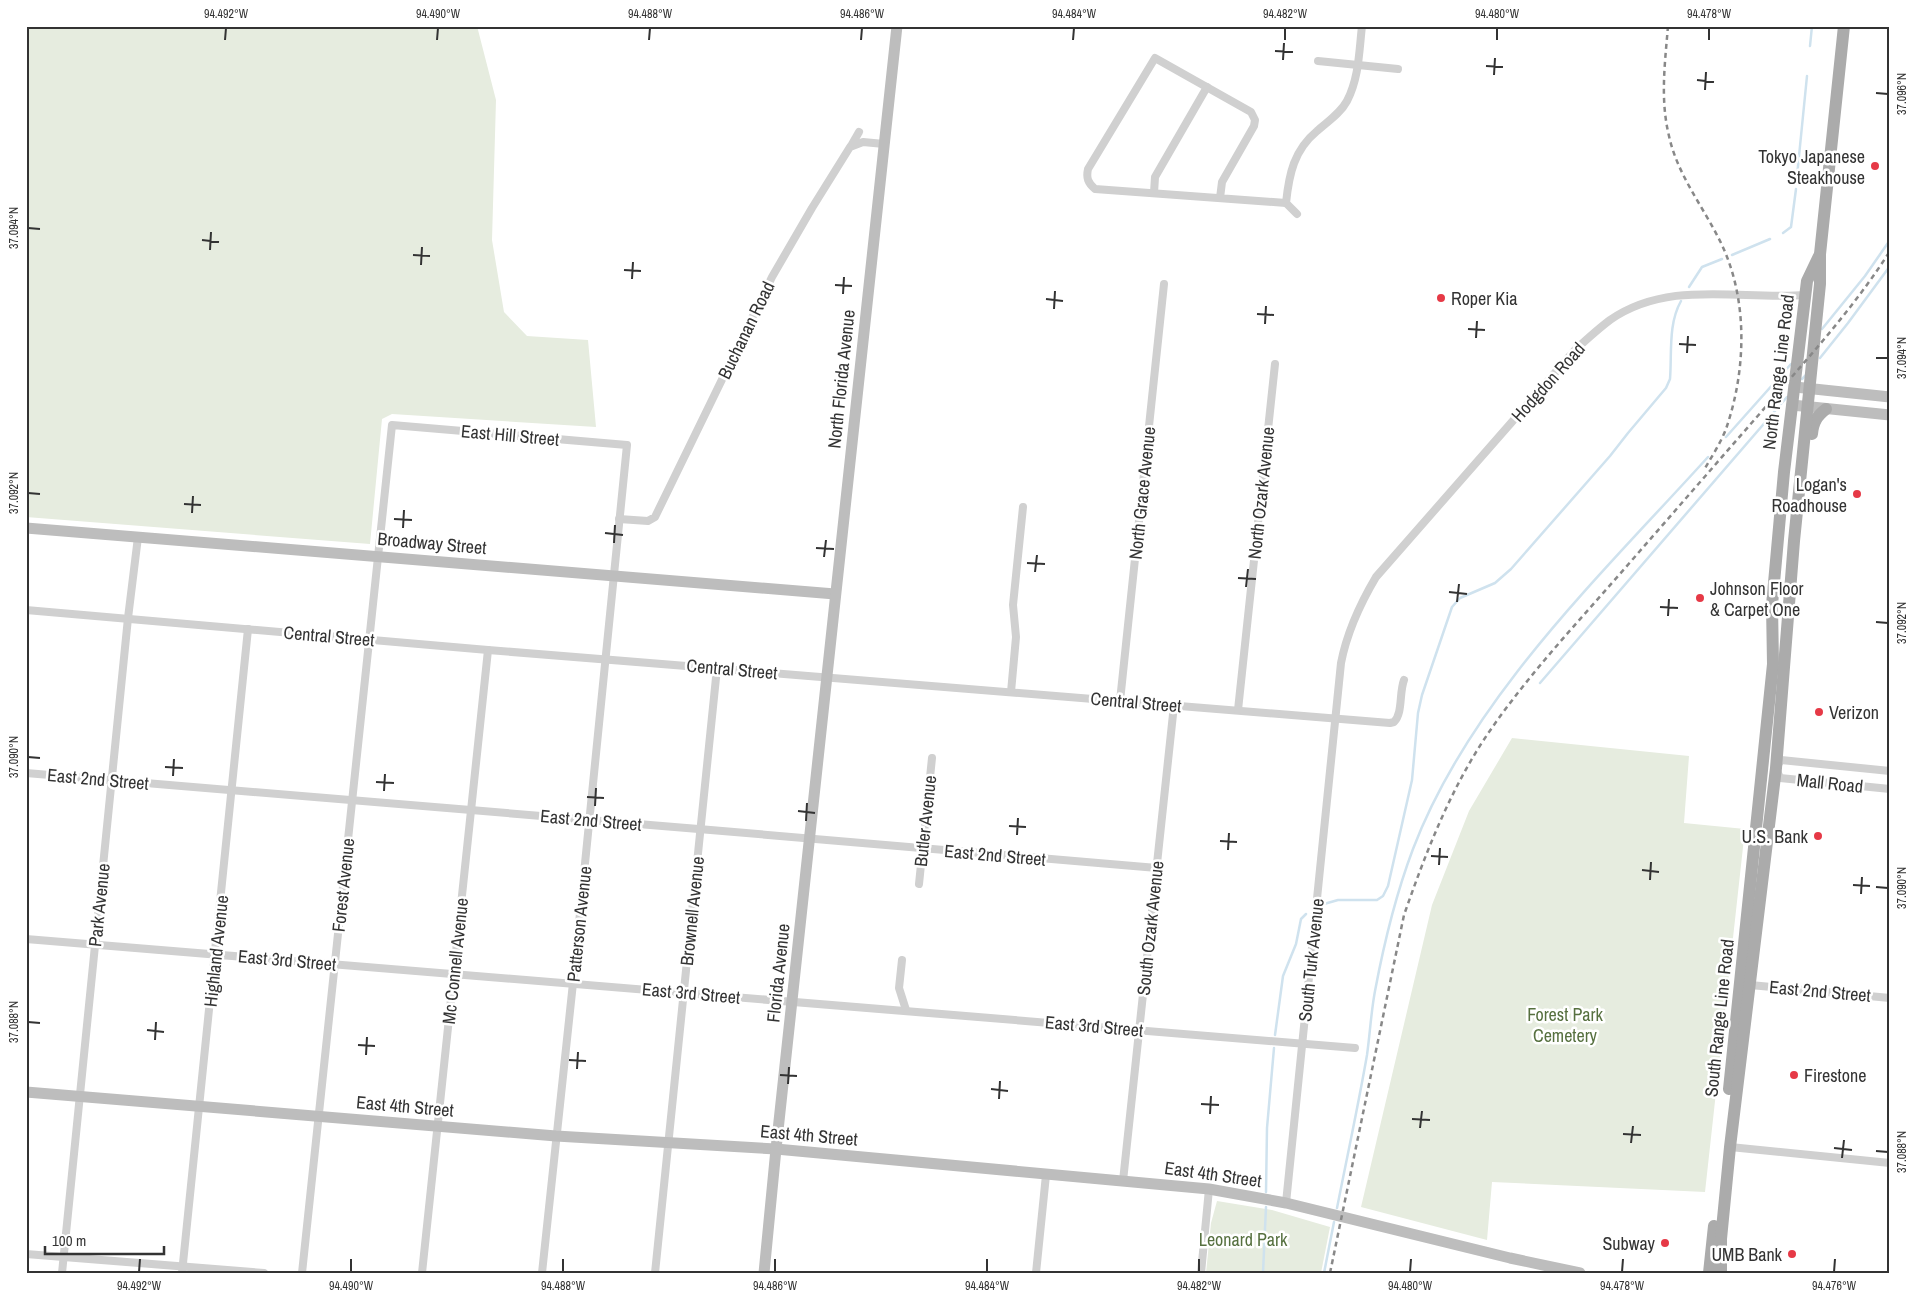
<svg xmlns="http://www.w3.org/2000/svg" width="1916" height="1299" font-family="'Archivo Narrow',sans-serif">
	<rect width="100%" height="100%" fill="#fff"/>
	<g fill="#e6ecdf">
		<polygon points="26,26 477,26 496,100 492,240 504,312 527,336 588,340 596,427 392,414 382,419 370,544 26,517"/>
		<polygon points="1512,738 1689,756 1684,823 1745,829 1705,1192 1492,1182 1487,1240 1361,1207 1432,905 1469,811"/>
		<polygon points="1217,1201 1272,1210 1330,1227 1321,1273 1206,1273 1211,1223"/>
	</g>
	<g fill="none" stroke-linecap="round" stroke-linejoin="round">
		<g stroke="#cfe2ee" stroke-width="2.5">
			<polyline points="1810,46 1812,26"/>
			<polyline points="1797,176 1807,76"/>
			<polyline points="1783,233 1791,227 1796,189"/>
			<polyline points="1732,255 1770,239"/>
			<polyline points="1689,287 1702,267 1722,259"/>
			<polyline points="1822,329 1865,276 1890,240"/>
			<polyline points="1820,358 1848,323 1890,266"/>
			<polyline points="1802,379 1806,375"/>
			<polyline points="1726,437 1791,364"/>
			<polyline points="1540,683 1787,397"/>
			<path d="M1324,904L1338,900H1377L1383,896L1388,886L1412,780L1418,713L1422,695L1452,607L1460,598L1495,583L1511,569L1610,456L1628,433L1666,388L1670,379C1672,353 1668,324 1681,301"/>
			<polyline points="1275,1035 1283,976 1296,944 1301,919 1306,914"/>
			<polyline points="1266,1192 1267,1128 1274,1048"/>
			<path d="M1337,1208C1347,1157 1358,1107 1367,1055C1370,1034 1371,1012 1375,991C1384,943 1396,894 1413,849C1470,699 1602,574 1708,457"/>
			<polyline points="1263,1273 1266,1207"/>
			<polyline points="1324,1273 1334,1222"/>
		</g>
		<g stroke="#d0d0d0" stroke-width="8">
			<polyline points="1318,61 1398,69"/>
			<polyline points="851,146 859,132"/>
			<polyline points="1154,193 1155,177 1207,87"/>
			<path d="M1220,198L1222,182L1254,126L1255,120L1251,112L1155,58L1088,169C1086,178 1088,183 1095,189L1286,203"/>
			<path d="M1297,214L1286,203C1289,174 1294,150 1317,131C1327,122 1340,114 1347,101C1359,78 1359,52 1362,26"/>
			<polyline points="619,519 648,521 655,517 772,277 812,208 850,147 863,142 884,144"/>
			<path d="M26,610L488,650L1390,723L1394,722C1403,713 1399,693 1404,680"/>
			<polyline points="1011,692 1016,637 1013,605 1023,507"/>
			<polyline points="1120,701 1164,284"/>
			<polyline points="1238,710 1275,364"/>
			<polyline points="1890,771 1781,760 1776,768 1780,778 1890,789"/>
			<path d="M26,773C403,802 780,837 1157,868"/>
			<polyline points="919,884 932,758"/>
			<polyline points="26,939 1355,1048"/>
			<polyline points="902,960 899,988 906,1010"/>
			<polyline points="1750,985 1890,998"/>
			<polyline points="1730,1147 1890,1163"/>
			<polyline points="1123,1181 1174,705"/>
			<path d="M1286,1203L1341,663C1347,632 1360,604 1376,577L1575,350C1587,339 1598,329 1610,320C1669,279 1740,300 1805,295"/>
			<polyline points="26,1254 264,1273"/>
			<polyline points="62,1273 128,618 138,537"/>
			<polyline points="182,1273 248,629"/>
			<polyline points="302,1273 392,425 627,445 573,983 542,1273"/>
			<polyline points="422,1273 488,650"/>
			<polyline points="655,1273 717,668"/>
			<polyline points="1036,1273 1046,1175"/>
			<polyline points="1201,1273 1209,1189"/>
		</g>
		<g stroke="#bdbdbd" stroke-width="11">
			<polyline points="1795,387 1890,397"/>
			<polyline points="1792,405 1890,415"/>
			<polyline points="26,528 835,594"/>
			<polyline points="26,1092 556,1136 776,1149 1209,1189 1286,1203 1510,1258 1580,1273"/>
			<polyline points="764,1273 776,1149 897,26"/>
		</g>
		<g stroke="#ababab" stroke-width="12">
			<path d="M1812,434C1813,422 1817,416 1826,409"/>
			<polyline points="1729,1089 1773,664 1772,605 1784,472 1807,281 1819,256"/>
			<polyline points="1709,1273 1714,1226"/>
			<polyline points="1721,1273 1721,1239 1730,1147 1776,768 1794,541 1820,284 1820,254 1844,26"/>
		</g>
		<g stroke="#888" stroke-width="2.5" stroke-dasharray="5 4" stroke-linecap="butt">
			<path d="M1668,26C1665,63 1660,99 1669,136C1677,173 1701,204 1718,237C1748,294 1747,366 1727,426C1722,441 1712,456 1704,470"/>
			<path d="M1330,1273L1404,915C1425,855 1448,795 1483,741C1520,685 1567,634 1612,583C1667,520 1721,458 1776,395C1816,349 1857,303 1890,251"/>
		</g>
	</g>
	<path fill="none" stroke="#333" stroke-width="2" d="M225,40L226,28M437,40L438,28M649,40L650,28M861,40L862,28M1073,40L1074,28M1285,40V28M1497,40V28M1709,40V28M1275,51L1293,52M1283,60L1284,43M1486,66L1503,67M1494,75L1495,58M1697,80L1714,82M1705,90L1706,72M1876,93L1888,94M28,228L40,229M202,240L219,242M210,250L211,232M413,255L430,256M421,265L422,247M624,270L641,271M632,279L633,262M835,285L852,286M843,294L844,277M1046,299L1063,301M1054,309L1055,291M1257,314L1274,315M1265,324L1266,306M1468,329L1485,330M1476,338L1477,321M1679,344L1696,345M1687,353L1688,336M1876,358H1888M28,493L40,494M184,504L201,505M192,513L193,496M394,519L412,520M403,528L404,510M605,533L623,535M614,543L615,525M816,548L834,549M824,557L826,540M1027,563L1045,564M1035,572L1037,555M1238,578L1256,579M1246,587L1248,569M1449,592L1467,594M1457,602L1459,584M1660,607L1678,608M1668,616L1669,599M1876,622L1888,623M28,757L40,758M165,767L183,768M173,776L174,759M376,782L394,783M384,791L385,774M587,797L604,798M595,806L596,788M798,811L815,813M806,821L807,803M1009,826L1026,827M1017,835L1018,818M1220,841L1237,842M1228,850L1229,833M1431,856L1448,857M1439,865L1440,848M1642,870L1659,872M1650,880L1651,862M1853,885L1870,886M1876,887L1888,888M1861,894L1862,877M28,1022L40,1023M147,1030L164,1032M155,1040L156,1022M358,1045L375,1046M366,1055L367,1037M569,1060L586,1061M577,1069L578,1052M780,1075L797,1076M788,1084L789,1067M991,1089L1008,1091M999,1099L1000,1081M1201,1104L1219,1105M1210,1114L1211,1096M1412,1119L1430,1120M1420,1128L1422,1111M1623,1134L1641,1135M1631,1143L1633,1126M1834,1148L1852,1150M1876,1151L1888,1152M1842,1158L1844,1140M139,1272L140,1259M351,1272V1259M563,1272V1259M775,1272V1259M987,1272V1259M1199,1272V1259M1410,1272L1411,1259M1622,1272L1623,1259M1834,1272L1835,1259"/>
	<g fill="#e63946" stroke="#fff" stroke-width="2">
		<circle cx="1875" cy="166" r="5"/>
		<circle cx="1441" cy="298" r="5"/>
		<circle cx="1857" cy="494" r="5"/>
		<circle cx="1700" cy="598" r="5"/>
		<circle cx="1819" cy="712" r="5"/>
		<circle cx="1818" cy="836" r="5"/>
		<circle cx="1794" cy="1075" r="5"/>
		<circle cx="1665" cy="1243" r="5"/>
		<circle cx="1792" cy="1254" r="5"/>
	</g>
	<g text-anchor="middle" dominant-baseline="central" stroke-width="5" stroke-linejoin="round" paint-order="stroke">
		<g font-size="18" fill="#333" stroke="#fff" text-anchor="end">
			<text x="1865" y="156">Tokyo Japanese<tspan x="1865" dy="21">Steakhouse</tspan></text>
			<text x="1451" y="298" text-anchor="start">Roper Kia</text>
			<text x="1847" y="484">Logan's<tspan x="1847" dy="21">Roadhouse</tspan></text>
			<text x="1710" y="588" text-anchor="start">Johnson Floor<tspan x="1710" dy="21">&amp; Carpet One</tspan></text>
			<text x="1829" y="712" text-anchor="start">Verizon</text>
			<text x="1808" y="836">U.S. Bank</text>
			<text x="1804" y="1075" text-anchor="start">Firestone</text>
			<text x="1655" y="1243">Subway</text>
			<text x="1782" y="1254">UMB Bank</text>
		</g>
		<g font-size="18" fill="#333" stroke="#fff">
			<text transform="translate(746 330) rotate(-64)">Buchanan Road</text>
			<text transform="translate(1778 372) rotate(-83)">North Range Line Road</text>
			<text transform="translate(841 379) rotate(-84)">North Florida Avenue</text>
			<text transform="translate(1548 382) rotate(-48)">Hodgdon Road</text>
			<text transform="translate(510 435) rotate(5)">East Hill Street</text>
			<text transform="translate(1142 493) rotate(-84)">North Grace Avenue</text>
			<text transform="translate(1261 493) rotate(-84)">North Ozark Avenue</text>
			<text transform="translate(432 543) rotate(5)">Broadway Street</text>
			<text transform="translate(329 636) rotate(5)">Central Street</text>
			<text transform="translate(732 669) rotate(5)">Central Street</text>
			<text transform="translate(1136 702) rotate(5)">Central Street</text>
			<text transform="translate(98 779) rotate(5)">East 2nd Street</text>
			<text transform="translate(1830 783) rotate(6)">Mall Road</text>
			<text transform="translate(591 820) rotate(5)">East 2nd Street</text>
			<text transform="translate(925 821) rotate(-84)">Butler Avenue</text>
			<text transform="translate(995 855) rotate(5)">East 2nd Street</text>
			<text transform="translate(343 885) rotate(-84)">Forest Avenue</text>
			<text transform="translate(99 905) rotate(-84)">Park Avenue</text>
			<text transform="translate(692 911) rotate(-84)">Brownell Avenue</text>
			<text transform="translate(579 924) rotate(-84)">Patterson Avenue</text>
			<text transform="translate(1150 928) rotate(-84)">South Ozark Avenue</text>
			<text transform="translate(216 951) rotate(-84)">Highland Avenue</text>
			<text transform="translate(287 960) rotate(5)">East 3rd Street</text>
			<text transform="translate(1311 960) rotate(-84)">South Turk Avenue</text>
			<text transform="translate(455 961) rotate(-84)">Mc Connell Avenue</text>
			<text transform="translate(778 973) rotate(-84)">Florida Avenue</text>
			<text transform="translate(1820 991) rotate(5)">East 2nd Street</text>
			<text transform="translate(691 993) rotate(5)">East 3rd Street</text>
			<text transform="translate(1719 1018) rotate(-84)">South Range Line Road</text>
			<text transform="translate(1094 1026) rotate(5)">East 3rd Street</text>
			<text transform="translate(405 1106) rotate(5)">East 4th Street</text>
			<text transform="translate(809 1135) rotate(5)">East 4th Street</text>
			<text transform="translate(1213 1174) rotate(8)">East 4th Street</text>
		</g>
		<g font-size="18" fill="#56703f" stroke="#fff">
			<text x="1565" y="1014">Forest Park<tspan x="1565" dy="21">Cemetery</tspan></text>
			<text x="1243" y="1239">Leonard Park</text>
		</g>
	</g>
	<rect width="1916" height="1299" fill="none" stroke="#ffffff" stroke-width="55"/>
	<path d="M45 1246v8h119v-8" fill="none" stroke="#333333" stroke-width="2.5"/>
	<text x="52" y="1246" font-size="15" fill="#333333" stroke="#ffffff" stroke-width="4" paint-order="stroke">100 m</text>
	<rect x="28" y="28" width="1860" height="1244" fill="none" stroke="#333" stroke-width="2"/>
	<g font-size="12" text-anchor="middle" fill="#333">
		<text x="226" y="18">94.492°W</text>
		<text x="438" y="18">94.490°W</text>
		<text x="650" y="18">94.488°W</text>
		<text x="862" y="18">94.486°W</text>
		<text x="1074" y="18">94.484°W</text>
		<text x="1285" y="18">94.482°W</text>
		<text x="1497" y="18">94.480°W</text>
		<text x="1709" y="18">94.478°W</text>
		<text transform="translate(1902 94) rotate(-90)" y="4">37.096°N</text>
		<text transform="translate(14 228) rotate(-90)" y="4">37.094°N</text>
		<text transform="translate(1902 358) rotate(-90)" y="4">37.094°N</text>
		<text transform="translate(14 493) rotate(-90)" y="4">37.092°N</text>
		<text transform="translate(1902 623) rotate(-90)" y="4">37.092°N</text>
		<text transform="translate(14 757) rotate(-90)" y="4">37.090°N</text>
		<text transform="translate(1902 888) rotate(-90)" y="4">37.090°N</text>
		<text transform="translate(14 1022) rotate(-90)" y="4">37.088°N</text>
		<text transform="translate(1902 1152) rotate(-90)" y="4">37.088°N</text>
		<text x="139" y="1290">94.492°W</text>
		<text x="351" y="1290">94.490°W</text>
		<text x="563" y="1290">94.488°W</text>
		<text x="775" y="1290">94.486°W</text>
		<text x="987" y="1290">94.484°W</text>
		<text x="1199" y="1290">94.482°W</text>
		<text x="1410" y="1290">94.480°W</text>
		<text x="1622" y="1290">94.478°W</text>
		<text x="1834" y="1290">94.476°W</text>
	</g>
</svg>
